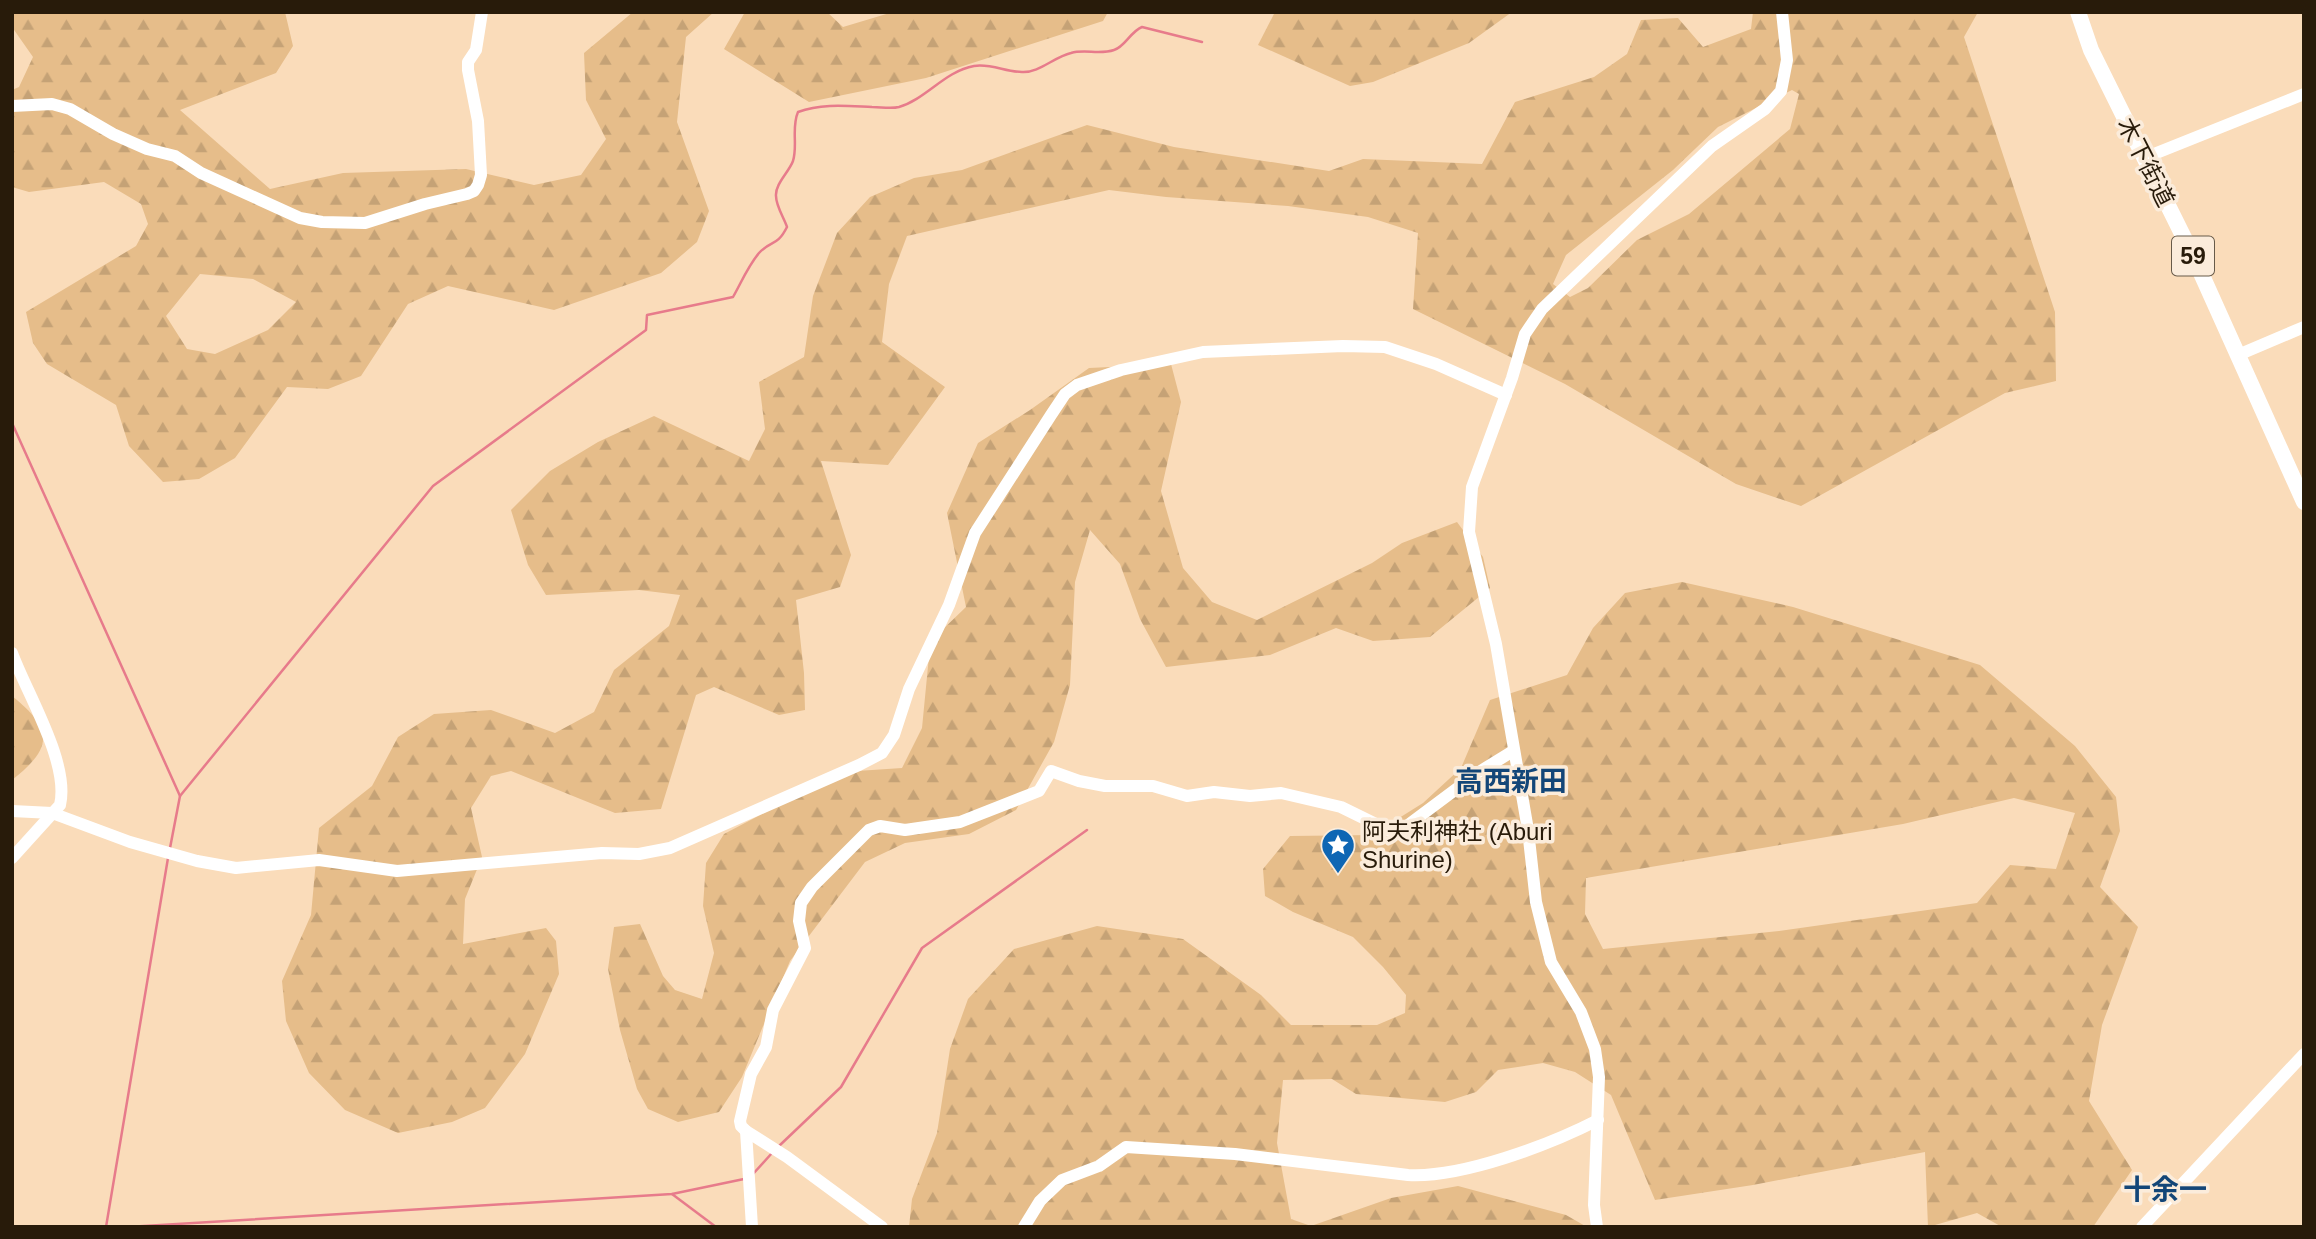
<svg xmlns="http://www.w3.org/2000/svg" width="2316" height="1239" font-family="Arial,'Noto Sans JP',sans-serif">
	<defs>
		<pattern id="forest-firs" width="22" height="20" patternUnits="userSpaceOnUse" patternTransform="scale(1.75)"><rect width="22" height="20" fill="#e6bd8a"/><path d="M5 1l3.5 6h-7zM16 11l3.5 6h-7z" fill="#c5a276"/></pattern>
	</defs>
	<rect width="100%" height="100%" fill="#fadcba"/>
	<g fill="url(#forest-firs)" fill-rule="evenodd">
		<path d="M12,12H285L293,46L276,73L180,110L270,189L343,173L466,169L534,185L581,175L606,139L586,100L584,53L633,12H714L686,37L677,122L709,211L697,242L661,273L554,310L448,286L408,304L361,376L328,389L287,387L235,458L199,479L163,482L129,446L116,405L47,364L33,343L26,312L136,246L148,224L141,204L104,182L29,192L12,187V90L19,87L33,57L12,27ZM200,274L253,279L296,302L268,330L215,354L187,349L166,316Z"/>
		<polygon points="745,12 827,12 843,27 893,12 1108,12 1103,21 926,78 809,102 724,49"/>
		<polygon points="1275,12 1512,12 1469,43 1373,82 1350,86 1258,45"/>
		<path d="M1753,12H1978L1964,37L2055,312L2056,381L2005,393L1801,506L1736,484L1565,384L1413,309L1418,233L1368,217L1288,206L1166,197L1109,190L907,236L889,284L882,342L945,387L888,465L821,461L851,555L840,587L796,600L804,673L805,710L779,715L714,687L696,695L661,809L615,813L511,771L491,776L471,808L482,857L465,899L463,944L546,928L556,941L559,974L525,1054L485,1108L452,1122L398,1133L345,1110L309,1073L286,1021L282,981L311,915L319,828L372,786L398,737L434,714L491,710L555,733L594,712L614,670L669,626L680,595L639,590L546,595L528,565L511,510L550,471L598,442L654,416L749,461L765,429L759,382L804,357L813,296L837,233L870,197L914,178L962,170L1087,125L1174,147L1329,171L1363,159L1482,164L1515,102L1594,77L1627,54L1641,20L1678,18L1703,47L1751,29ZM1792,90L1799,94L1790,129L1689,214L1637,240L1588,288L1570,297L1553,284L1566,255L1673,170L1718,127Z"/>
		<polygon points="1171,364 1181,402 1161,491 1183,568 1212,602 1257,620 1372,563 1402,543 1457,522 1483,557 1490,588 1430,637 1373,641 1336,628 1270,655 1166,667 1140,619 1120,564 1090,530 1075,582 1070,685 1054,742 1016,810 969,834 905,843 865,862 790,961 742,1077 719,1112 678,1122 648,1109 637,1089 620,1030 608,969 614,927 640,924 663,976 675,990 702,999 714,953 703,906 706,863 724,834 842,772 902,768 922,728 929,656 939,633 966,607 947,513 978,443 1030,410 1089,368"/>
		<path d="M1682,582L1793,607L1980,665L2075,746L2116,797L2120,831L2100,887L2138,927L2102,1025L2089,1101L2132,1170L2093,1227H2002L1977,1213L1928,1227L1925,1152L1753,1185L1655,1200L1611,1095L1575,1072L1543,1063L1498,1070L1476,1092L1445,1102L1356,1094L1332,1079L1283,1080L1277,1143L1291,1219L1311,1226L1391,1198L1458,1186L1566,1215L1587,1227H909L912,1199L937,1133L950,1049L968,999L1014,949L1097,926L1183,939L1261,995L1291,1025H1377L1405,1013L1406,995L1383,967L1353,937L1293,912L1265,896L1263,869L1290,836L1372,835L1423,803L1461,768L1490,700L1567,675L1593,628L1625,593ZM2014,798L2075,813L2056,869L2010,865L1977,903L1779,931L1603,949L1585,914L1586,878L1903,824Z"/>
		<path d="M12,696C53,729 54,747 12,780Z"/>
	</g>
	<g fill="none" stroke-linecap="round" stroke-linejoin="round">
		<g stroke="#e77b8b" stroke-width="2.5">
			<polyline points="12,423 180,796"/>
			<path d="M170,848L180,796L433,486L646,330L647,315L733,297C741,283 748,266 759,253C771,240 777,247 787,227C784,218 776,206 776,196C775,184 789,172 793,161C798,145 791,128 798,112C822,103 848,106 872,107C881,107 891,109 899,107C926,99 945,71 974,66C990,63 1006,72 1022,72C1039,73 1054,57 1071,53C1085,49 1100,55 1114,50C1125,47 1130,32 1142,27L1202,42"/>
			<polyline points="779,1146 841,1087 922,948 1087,830"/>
			<polyline points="753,1174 772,1153"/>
			<polyline points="672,1194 716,1227"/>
			<polyline points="106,1227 168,858"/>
			<polyline points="127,1227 672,1194 744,1179"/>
		</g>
		<g stroke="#fff" stroke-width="12">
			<polyline points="12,106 52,104 70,109 113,134 147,149 175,156 201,173 300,218 322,222 365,223 425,204 467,194 474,191 478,185 481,175 478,121 468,70 468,62 476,50 482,12"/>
			<polyline points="2144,158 2304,94"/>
			<polyline points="2238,355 2304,327"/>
			<path d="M12,653C27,694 70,763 60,805L12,858"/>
			<polyline points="12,811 52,813 130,842 197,861 236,868 319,860 397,871 602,853 639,854 670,848 859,765 882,753 894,735 909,689 949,605 975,533 1051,415 1065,394 1077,385 1121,370 1203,352 1343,346 1385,347 1436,364 1506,395"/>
			<polyline points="746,1131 752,1227"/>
			<polyline points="882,1227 787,1157 746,1131 741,1126 740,1121 751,1074 766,1047 773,1010 805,948 799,921 801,903 812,887 869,830 880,826 905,830 960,822 1039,791 1051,771 1079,781 1105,786 1153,786 1187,796 1214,792 1250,796 1281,793 1341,807 1396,834 1479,772 1513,751"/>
			<path d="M1024,1227L1040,1201L1062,1180L1099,1166L1126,1147L1235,1154L1408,1175C1462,1178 1549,1145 1598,1120"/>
			<polyline points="1597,1227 1594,1205 1599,1077 1595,1049 1581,1012 1551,962 1536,902 1528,830 1496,644 1469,532 1472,487 1512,378 1525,334 1542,309 1712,146 1765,109 1781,91 1787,60 1782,12"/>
			<polyline points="2142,1227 2304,1054"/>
		</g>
		<polyline stroke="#fff" stroke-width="16" points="2078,12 2091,50 2196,262 2304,502"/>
	</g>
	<defs>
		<g id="sight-pin" transform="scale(1.75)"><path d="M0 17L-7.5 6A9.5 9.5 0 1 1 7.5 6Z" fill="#0e66b4" stroke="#fbecdb"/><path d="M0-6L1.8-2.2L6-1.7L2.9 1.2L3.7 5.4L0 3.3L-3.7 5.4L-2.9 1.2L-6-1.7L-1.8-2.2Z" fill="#fff"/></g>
	</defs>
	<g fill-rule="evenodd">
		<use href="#sight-pin" x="1338" y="845"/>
	</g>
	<g text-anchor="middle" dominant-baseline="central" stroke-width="7" stroke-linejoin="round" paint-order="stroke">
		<rect fill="#fbecdb" stroke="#675a49" stroke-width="2" x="2172" y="236.5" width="42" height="39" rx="5"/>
		<g font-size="23" font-weight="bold" fill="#281b0a">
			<text x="2193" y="256">59</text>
		</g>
		<g font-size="24" fill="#281b0a" stroke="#fbecdb">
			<text transform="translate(2146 162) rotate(63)">木下街道</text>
		</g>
		<g font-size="24" fill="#281b0a" stroke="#fbecdb" text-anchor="start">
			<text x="1362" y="831">阿夫利神社 (Aburi<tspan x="1362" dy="28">Shurine)</tspan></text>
		</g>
		<g font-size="28" font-weight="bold" fill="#134678" stroke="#fbecdb">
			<text x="1511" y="781">高西新田</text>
			<text x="2165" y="1189">十余一</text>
		</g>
	</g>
	<rect width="2316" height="1239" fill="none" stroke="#281b0a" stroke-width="28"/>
</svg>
